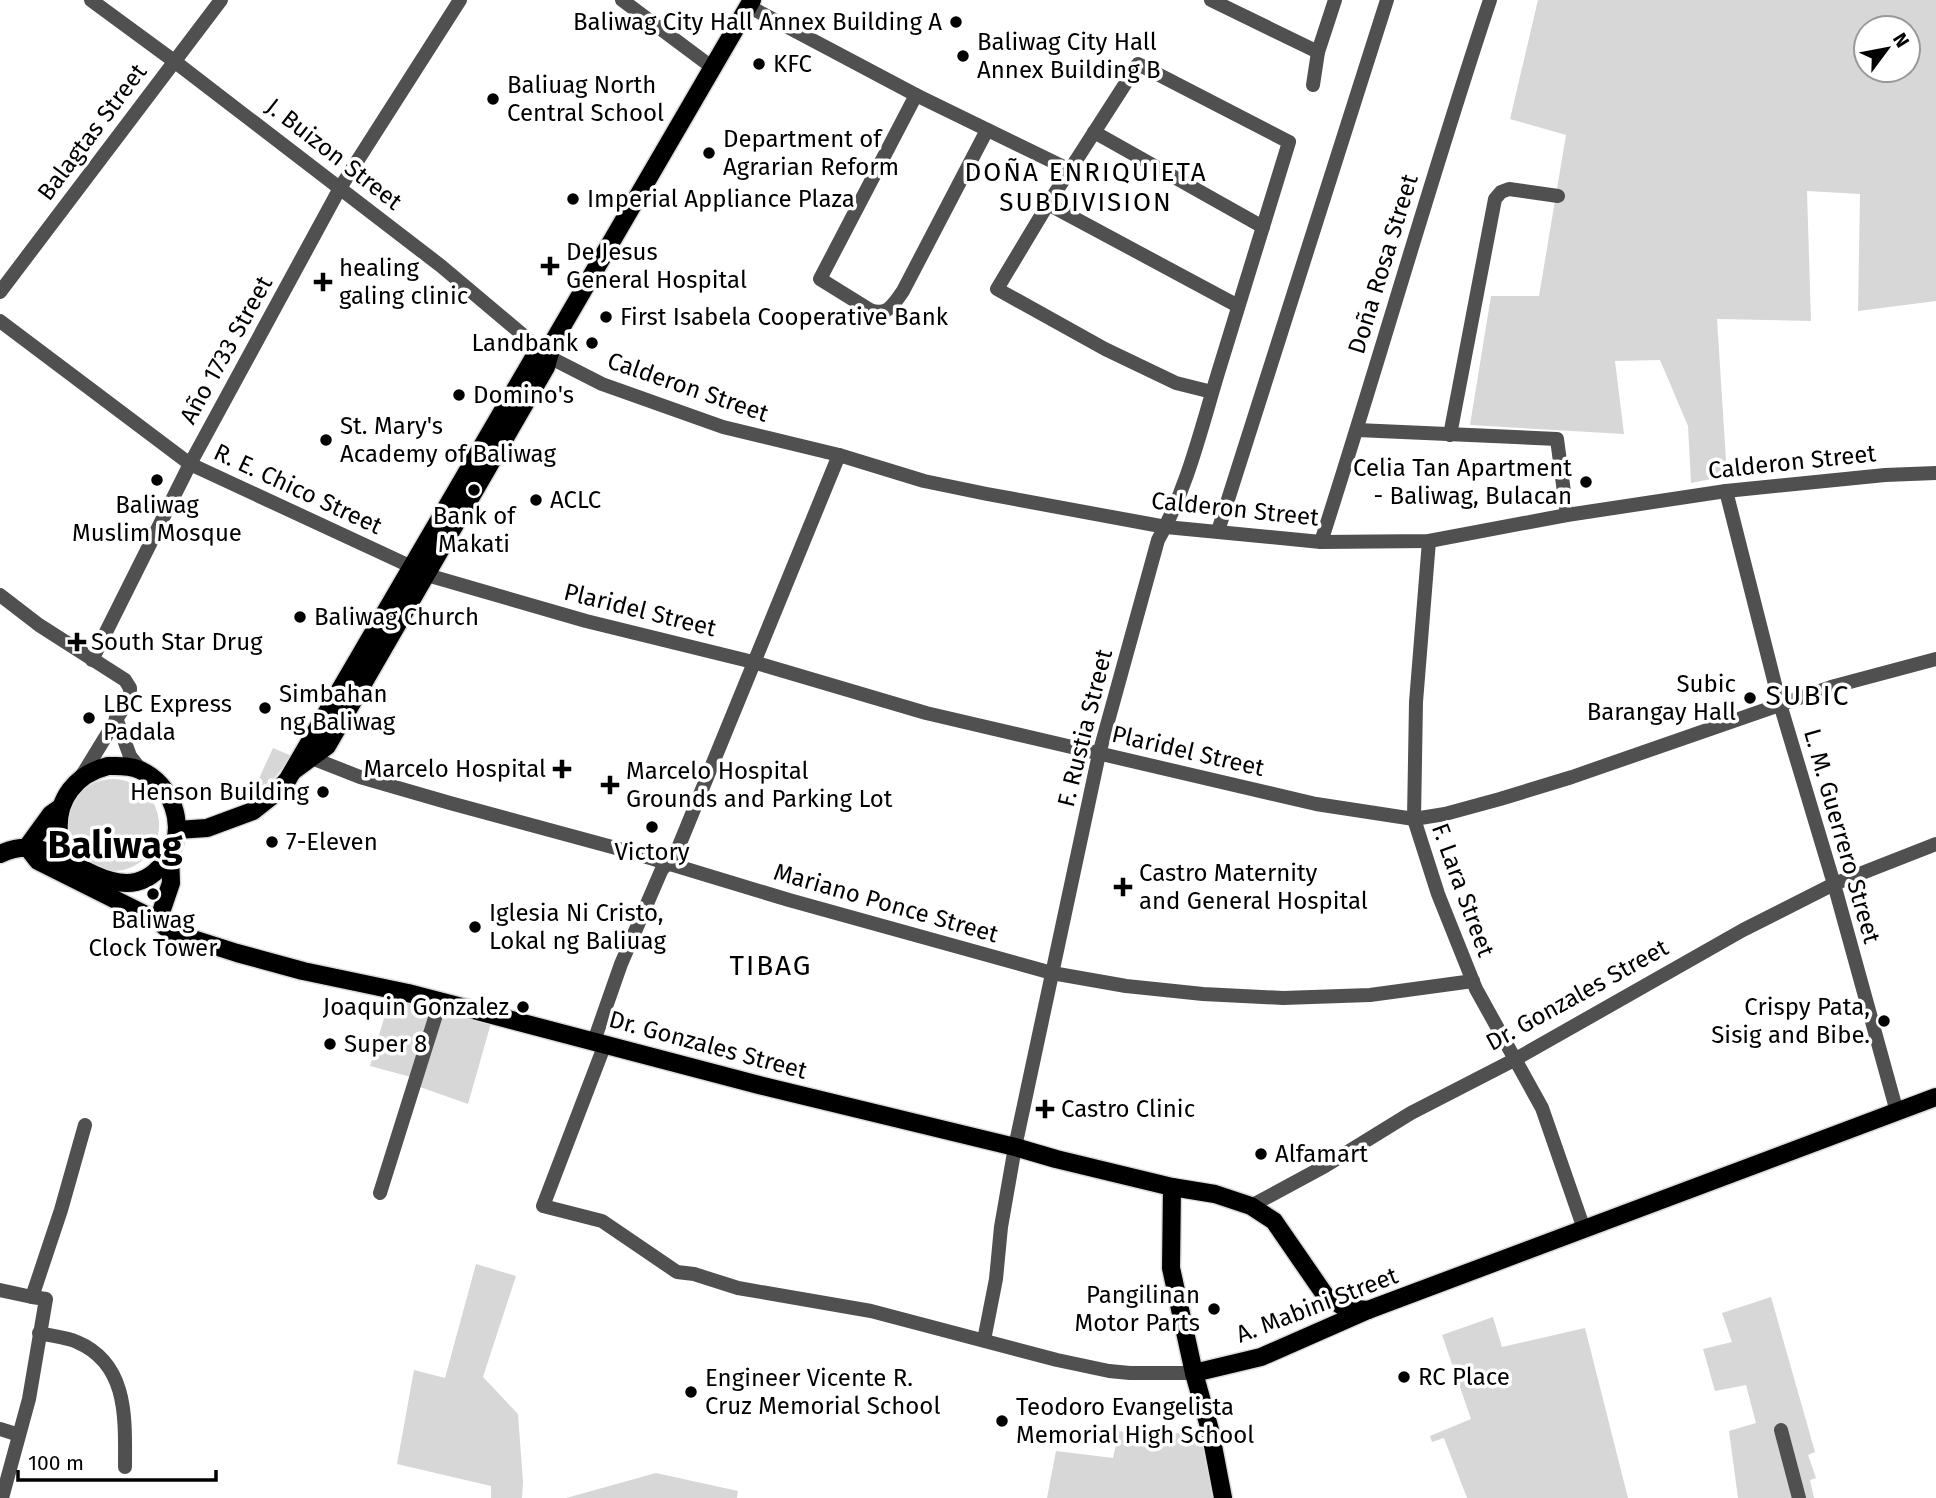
<svg xmlns="http://www.w3.org/2000/svg" width="1936" height="1498" font-family="'Fira Sans',sans-serif">
	<rect width="100%" height="100%" fill="#fff"/>
	<g fill="#d7d7d7" fill-rule="evenodd">
		<path d="M1538,0H1936V301L1858,311L1860,194L1807,191L1811,321L1717,319L1727,476L1691,483L1688,426L1660,360L1615,361L1624,434L1470,425L1491,296H1539L1566,135L1510,119ZM1866,28H1908V70H1866Z"/>
		<polygon points="273,748 292,756 256,801 248,807 241,806 256,785"/>
		<circle cx="113" cy="825" r="46"/>
		<polygon points="390,998 491,1023 468,1104 420,1087 422,1080 370,1066"/>
		<polygon points="476,1264 516,1276 483,1377 518,1414 523,1482 522,1498 491,1498 491,1486 397,1464 414,1370 445,1378"/>
		<polygon points="1771,1297 1815,1452 1808,1455 1816,1478 1810,1480 1814,1498 1738,1498 1729,1431 1756,1423 1746,1385 1715,1391 1703,1349 1732,1342 1722,1313"/>
		<polygon points="1493,1317 1502,1347 1585,1328 1628,1498 1467,1498 1444,1438 1432,1442 1430,1436 1471,1419 1442,1335"/>
		<polygon points="1119,1431 1142,1435 1200,1432 1213,1498 1047,1498 1056,1451 1113,1458"/>
		<polygon points="656,1473 738,1491 737,1498 566,1498"/>
	</g>
	<g fill="none" stroke-linecap="round" stroke-linejoin="round">
		<g stroke="#dbdbdb" stroke-width="21">
			<g id="primary">
				<path d="M108,766C119,766 129,765 140,770C172,784 187,825 169,855C150,886 126,889 95,875C86,871 74,866 68,858C63,851 60,841 59,833C56,799 76,774 108,766Z"/>
				<polyline points="293,771 327,746 546,367 553,342 752,0"/>
				<polyline points="177,830 207,828 253,811 277,792 288,779 533,359 553,342"/>
				<polyline points="27,847 38,861 158,921 171,932 237,953 303,971 408,993 481,1012 759,1085 1015,1147 1056,1159 1172,1187 1215,1194 1251,1206 1274,1221 1325,1295 1345,1308 1368,1310"/>
				<polyline points="27,847 51,814 61,807"/>
				<path d="M0,854C28,841 46,850 72,863"/>
				<polyline points="158,921 171,883 170,853"/>
				<polyline points="1172,1187 1171,1268 1194,1373 1210,1430 1223,1498"/>
				<polyline points="1194,1373 1261,1357 1368,1310 1936,1097"/>
			</g>
		</g>
		<g stroke="#505050" stroke-width="14">
			<polyline points="91,0 174,61 441,266 549,357 602,384 723,427 839,455 924,481 987,494 1166,527 1321,542 1429,541 1567,515 1726,491 1885,475 1936,473"/>
			<polyline points="622,0 713,68"/>
			<polyline points="1211,0 1318,52"/>
			<polyline points="748,6 916,95 1070,170"/>
			<polyline points="1313,85 1318,52 1335,0"/>
			<path d="M916,95L820,279L870,310C887,317 894,304 903,291L987,130"/>
			<polyline points="1094,132 1263,227"/>
			<polyline points="1048,204 1238,306"/>
			<polyline points="0,292 221,0"/>
			<polyline points="0,321 190,464 412,567 427,575 586,621 753,662 926,713 1316,804 1414,819 1445,814 1500,799 1572,777 1831,687 1936,659"/>
			<polyline points="1357,430 1557,439 1567,515"/>
			<polyline points="1450,435 1495,199 1501,192 1509,189 1558,196"/>
			<polyline points="1726,491 1780,704 1834,884 1897,1112"/>
			<polyline points="1218,531 1387,0"/>
			<polyline points="1429,541 1416,702 1414,819 1438,894 1476,989 1542,1108 1584,1229"/>
			<path d="M1321,542C1379,362 1430,180 1490,0"/>
			<polyline points="0,595 39,625 125,680 130,688 130,697 81,777"/>
			<polyline points="92,660 190,464 340,188 460,0"/>
			<polyline points="116,718 130,756 141,770"/>
			<polyline points="304,755 360,777 450,803 627,851 789,900 1052,973 1126,986 1203,994 1283,998 1370,995 1473,981"/>
			<polyline points="594,1041 621,964 662,869 674,858 839,455"/>
			<polyline points="605,1044 543,1206 602,1221 677,1272 694,1274 738,1288 871,1311 1057,1360 1109,1371 1130,1373 1194,1373"/>
			<polyline points="380,1193 440,1002"/>
			<polyline points="1251,1206 1325,1166 1411,1113 1514,1060 1743,930 1834,884 1936,844"/>
			<polyline points="0,1290 32,1297"/>
			<path d="M39,1333C51,1336 66,1337 77,1342C129,1364 125,1420 125,1467"/>
			<path d="M984,1340L996,1279L1001,1227L1015,1147L1099,754L1158,540C1187,489 1201,429 1218,373C1241,296 1266,219 1289,142L1138,64L1048,204L997,289L1105,349L1176,383L1212,392"/>
			<polyline points="0,1429 19,1435"/>
			<polyline points="1781,1430 1799,1498"/>
			<polyline points="2,1498 29,1399 46,1299 32,1297 61,1210 85,1125"/>
		</g>
		<use href="#primary" stroke="#000" stroke-width="18"/>
	</g>
	<g fill="#000" stroke="#fff" stroke-width="2.5">
		<circle cx="956" cy="22" r="7"/>
		<circle cx="963" cy="56" r="7"/>
		<circle cx="759" cy="64" r="7"/>
		<circle cx="493" cy="99" r="7"/>
		<circle cx="709" cy="153" r="7"/>
		<circle cx="573" cy="199" r="7"/>
		<path d="M546.5 255.5h7v7h7v7h-7v7h-7v-7h-7v-7h7z"/>
		<path d="M319.5 271.5h7v7h7v7h-7v7h-7v-7h-7v-7h7z"/>
		<circle cx="606" cy="317" r="7"/>
		<circle cx="592" cy="343" r="7"/>
		<circle cx="459" cy="395" r="7"/>
		<circle cx="326" cy="440" r="7"/>
		<circle cx="157" cy="480" r="7"/>
		<circle cx="1586" cy="482" r="7"/>
		<circle cx="474" cy="490" r="7"/>
		<circle cx="536" cy="500" r="7"/>
		<circle cx="300" cy="617" r="7"/>
		<path d="M73.5 631.5h7v7h7v7h-7v7h-7v-7h-7v-7h7z"/>
		<circle cx="1750" cy="698" r="7"/>
		<circle cx="265" cy="708" r="7"/>
		<circle cx="89" cy="718" r="7"/>
		<path d="M558.5 758.5h7v7h7v7h-7v7h-7v-7h-7v-7h7z"/>
		<path d="M606.5 774.5h7v7h7v7h-7v7h-7v-7h-7v-7h7z"/>
		<circle cx="323" cy="792" r="7"/>
		<circle cx="652" cy="827" r="7"/>
		<circle cx="272" cy="842" r="7"/>
		<path d="M1119.5 876.5h7v7h7v7h-7v7h-7v-7h-7v-7h7z"/>
		<circle cx="153" cy="894" r="7"/>
		<circle cx="475" cy="927" r="7"/>
		<circle cx="523" cy="1007" r="7"/>
		<circle cx="1884" cy="1021" r="7"/>
		<circle cx="330" cy="1044" r="7"/>
		<path d="M1041.5 1098.5h7v7h7v7h-7v7h-7v-7h-7v-7h7z"/>
		<circle cx="1261" cy="1154" r="7"/>
		<circle cx="1214" cy="1309" r="7"/>
		<circle cx="1404" cy="1377" r="7"/>
		<circle cx="691" cy="1392" r="7"/>
		<circle cx="1002" cy="1421" r="7"/>
	</g>
	<g text-anchor="middle" dominant-baseline="central" stroke-width="7" stroke-linejoin="round" paint-order="stroke">
		<g font-size="24" fill="#000" stroke="#fff" text-anchor="start">
			<text x="942" y="22" text-anchor="end">Baliwag City Hall Annex Building A</text>
			<text x="977" y="42">Baliwag City Hall<tspan x="977" dy="28">Annex Building B</tspan></text>
			<text x="773" y="64">KFC</text>
			<text x="507" y="85">Baliuag North<tspan x="507" dy="28">Central School</tspan></text>
			<text x="723" y="139">Department of<tspan x="723" dy="28">Agrarian Reform</tspan></text>
			<text x="587" y="199">Imperial Appliance Plaza</text>
			<text x="566" y="252">De Jesus<tspan x="566" dy="28">General Hospital</tspan></text>
			<text x="339" y="268">healing<tspan x="339" dy="28">galing clinic</tspan></text>
			<text x="620" y="317">First Isabela Cooperative Bank</text>
			<text x="578" y="343" text-anchor="end">Landbank</text>
			<text x="473" y="395">Domino's</text>
			<text x="340" y="426">St. Mary's<tspan x="340" dy="28">Academy of Baliwag</tspan></text>
			<text x="1572" y="468" text-anchor="end">Celia Tan Apartment<tspan x="1572" dy="28">- Baliwag, Bulacan</tspan></text>
			<text x="550" y="500">ACLC</text>
			<text x="157" y="505" text-anchor="middle">Baliwag<tspan x="157" dy="28">Muslim Mosque</tspan></text>
			<text x="474" y="516" text-anchor="middle">Bank of<tspan x="474" dy="28">Makati</tspan></text>
			<text x="314" y="617">Baliwag Church</text>
			<text x="91" y="642">South Star Drug</text>
			<text x="1736" y="684" text-anchor="end">Subic<tspan x="1736" dy="28">Barangay Hall</tspan></text>
			<text x="279" y="694">Simbahan<tspan x="279" dy="28">ng Baliwag</tspan></text>
			<text x="103" y="704">LBC Express<tspan x="103" dy="28">Padala</tspan></text>
			<text x="546" y="769" text-anchor="end">Marcelo Hospital</text>
			<text x="626" y="771">Marcelo Hospital<tspan x="626" dy="28">Grounds and Parking Lot</tspan></text>
			<text x="309" y="792" text-anchor="end">Henson Building</text>
			<text x="286" y="842">7-Eleven</text>
			<text x="652" y="852" text-anchor="middle">Victory</text>
			<text x="1139" y="873">Castro Maternity<tspan x="1139" dy="28">and General Hospital</tspan></text>
			<text x="489" y="913">Iglesia Ni Cristo,<tspan x="489" dy="28">Lokal ng Baliuag</tspan></text>
			<text x="153" y="920" text-anchor="middle">Baliwag<tspan x="153" dy="28">Clock Tower</tspan></text>
			<text x="509" y="1007" text-anchor="end">Joaquin Gonzalez</text>
			<text x="1870" y="1007" text-anchor="end">Crispy Pata,<tspan x="1870" dy="28">Sisig and Bibe.</tspan></text>
			<text x="344" y="1044">Super 8</text>
			<text x="1061" y="1109">Castro Clinic</text>
			<text x="1275" y="1154">Alfamart</text>
			<text x="1200" y="1295" text-anchor="end">Pangilinan<tspan x="1200" dy="28">Motor Parts</tspan></text>
			<text x="1418" y="1377">RC Place</text>
			<text x="705" y="1378">Engineer Vicente R.<tspan x="705" dy="28">Cruz Memorial School</tspan></text>
			<text x="1016" y="1407">Teodoro Evangelista<tspan x="1016" dy="28">Memorial High School</tspan></text>
		</g>
		<g font-size="24" fill="#000" stroke="#fff">
			<text transform="translate(92 132) rotate(-53)">Balagtas Street</text>
			<text transform="translate(334 154) rotate(38)">J. Buizon Street</text>
			<text transform="translate(1383 264) rotate(-73)">Doña Rosa Street</text>
			<text transform="translate(226 350) rotate(-61)">Año 1733 Street</text>
			<text transform="translate(688 387) rotate(19)">Calderon Street</text>
			<text transform="translate(1792 462) rotate(-6)">Calderon Street</text>
			<text transform="translate(298 489) rotate(25)">R. E. Chico Street</text>
			<text transform="translate(1235 509) rotate(6)">Calderon Street</text>
			<text transform="translate(640 610) rotate(14)">Plaridel Street</text>
			<text transform="translate(1085 728) rotate(-76)">F. Rustia Street</text>
			<text transform="translate(1188 751) rotate(13)">Plaridel Street</text>
			<text transform="translate(1842 836) rotate(74)">L. M. Guerrero Street</text>
			<text transform="translate(1463 890) rotate(70)">F. Lara Street</text>
			<text transform="translate(886 903) rotate(16)">Mariano Ponce Street</text>
			<text transform="translate(1577 995) rotate(-29)">Dr. Gonzales Street</text>
			<text transform="translate(708 1045) rotate(15)">Dr. Gonzales Street</text>
			<text transform="translate(1317 1305) rotate(-21)">A. Mabini Street</text>
		</g>
		<g font-size="26" letter-spacing="2" fill="#000" stroke="#fff">
			<text x="1086" y="172">DOÑA ENRIQUIETA<tspan x="1086" dy="30">SUBDIVISION</tspan></text>
		</g>
		<g font-size="28" letter-spacing="2" fill="#000" stroke="#fff">
			<text x="1808" y="695">SUBIC</text>
			<text x="771" y="965">TIBAG</text>
		</g>
		<g font-size="38" font-weight="bold" fill="#000" stroke="#fff">
			<text x="115" y="845">Baliwag</text>
		</g>
	</g>
	<g transform="translate(1887 49) rotate(58)"><circle r="33" fill="#ffffff" stroke="#999999" stroke-width="2"/>
	<path d="M0-5L12 26L0 18L-12 26Z" fill="#000000"/>
	<text y="-10" font-size="19" font-weight="bold" text-anchor="middle" fill="#000000">N</text>
	</g>
	<path d="M18 1470v10h198v-10" fill="none" stroke="#000000" stroke-width="3.5"/>
	<text x="28" y="1470" font-size="21" fill="#000000" stroke="#ffffff" stroke-width="5" paint-order="stroke">100 m</text>
</svg>
